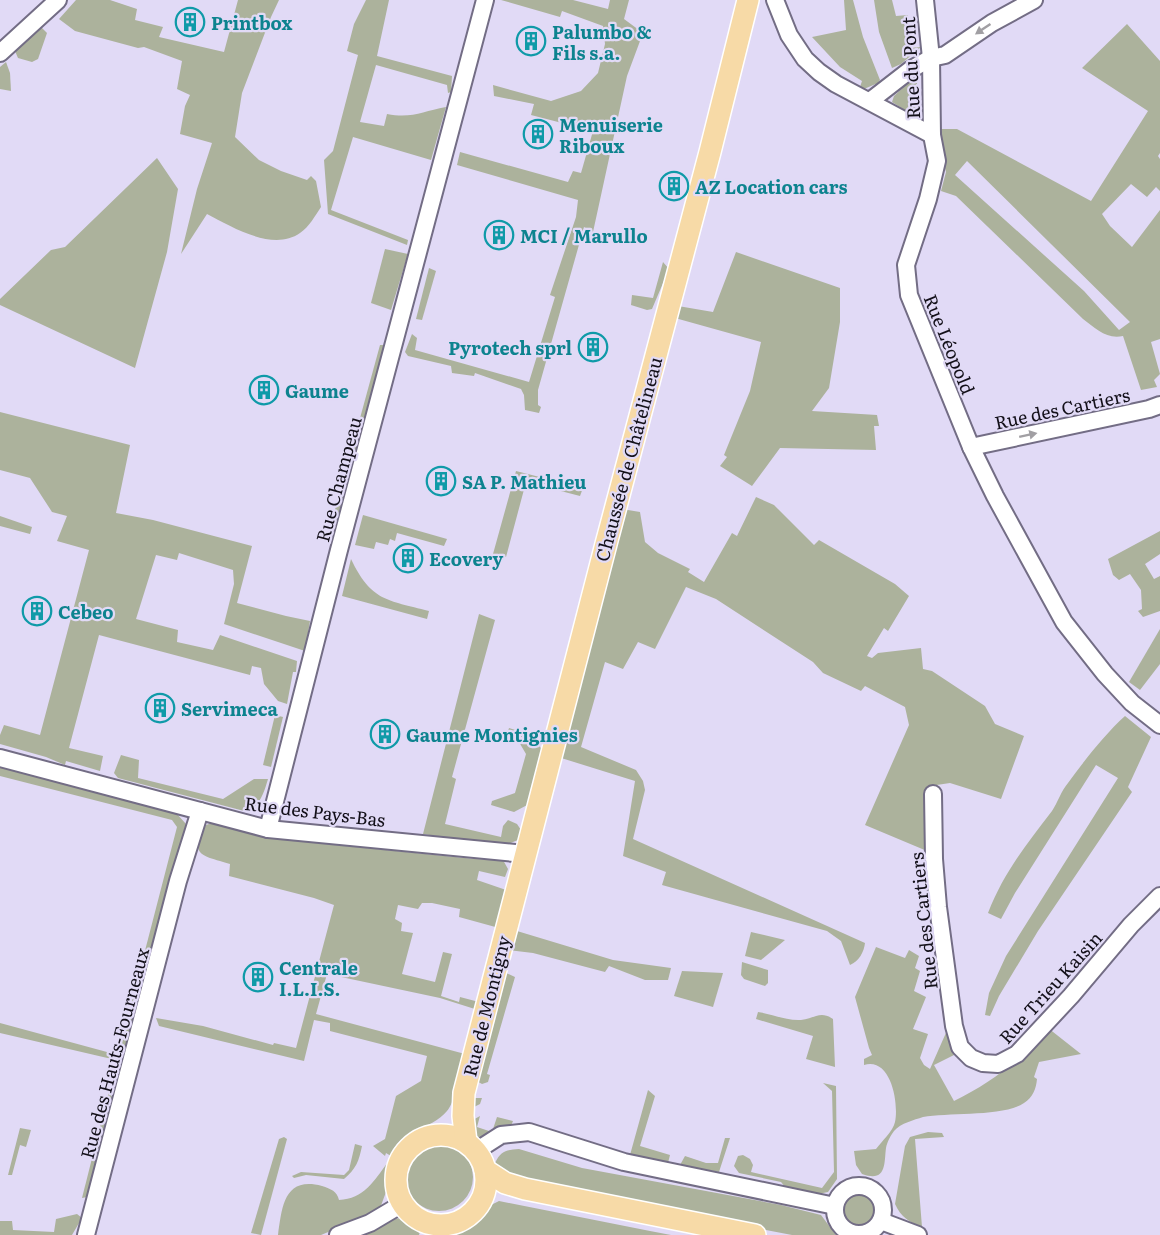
<svg xmlns="http://www.w3.org/2000/svg" width="1160" height="1235" font-family="Literata,serif">
	<rect width="100%" height="100%" fill="#e1daf6"/>
	<g fill="#acb29c" fill-rule="evenodd">
		<path d="M76,0H110L137,9L135,20L163,27L159,37L224,52L238,0H279L271,17L242,93L235,137L259,160L281,171L307,180L311,176L316,181L321,207C315,216 309,227 300,233C273,252 232,227 207,214L181,254L197,189L212,143L180,134L185,106L190,95L177,89L182,61L144,47L138,48L75,31L59,19Z"/>
		<path d="M366,0H389L377,56L452,76L451,92L448,93L447,85L376,65L360,122L384,126L387,114C412,119 423,111 446,107L431,160L353,137L331,210L408,240L407,245L328,214L324,160L333,151L358,55L347,51L354,24Z"/>
		<polygon points="501,0 573,0 608,9 610,0 629,0 624,19 643,33 627,76 593,232 584,227 538,390 538,405 541,407 539,413 525,410 524,395 521,389 475,373 474,376 452,373 451,366 408,356 405,352 412,334 417,338 415,350 529,382 555,297 550,295 576,217 578,200 457,165 460,152 568,182 573,171 581,173 593,131 531,115 534,104 494,96 493,85 551,101 581,91 598,73 605,44 603,26 562,11 560,17"/>
		<polygon points="844,0 853,0 863,37 880,80 878,83 864,89 860,87 862,81 840,67 812,37 846,30"/>
		<polygon points="874,0 892,0 896,16 908,15 909,48 921,47 901,64 892,68 879,32"/>
		<path d="M1127,24L1160,61V153L1158,156L1160,159V191L1156,187L1147,197L1131,184L1102,214L1110,226L1132,247L1160,210V339L1151,342L1160,374L1154,380L1157,387L1141,390L1123,336C1107,340 1095,328 1083,319L956,196L941,191L946,172L935,129H957L1091,201L1148,111L1082,68ZM967,161L1130,322L1119,330L1084,291L955,175Z"/>
		<polygon points="41,27 47,33 38,59 32,62 18,58 15,51"/>
		<polygon points="6,62 10,73 11,91 0,89 0,67"/>
		<polygon points="912,79 917,83 916,112 911,114 892,102 894,96"/>
		<polygon points="157,158 178,189 167,252 135,368 0,305 0,299 51,250 65,247"/>
		<polygon points="385,249 408,254 391,310 371,303"/>
		<polygon points="736,252 840,288 840,322 829,388 812,411 877,415 879,426 874,426 876,450 780,448 752,486 720,466 727,457 724,455 750,391 761,342 675,318 678,306 713,312"/>
		<polygon points="663,262 669,269 652,309 647,310 631,305 632,295 653,298"/>
		<polygon points="429,268 436,271 422,320 416,319"/>
		<polygon points="380,345 384,345 334,530 330,528"/>
		<polygon points="0,412 130,445 116,513 153,520 252,546 237,603 286,616 310,621 305,651 224,624 234,584 233,570 179,553 177,560 156,555 136,619 178,630 177,642 213,650 220,635 297,661 296,672 293,672 287,704 278,701 264,684 261,668 252,666 250,675 99,635 69,748 103,756 100,771 66,761 65,765 46,757 0,744 0,735 4,725 40,735 89,550 57,541 67,516 52,512 30,478 0,470"/>
		<polygon points="516,471 583,488 580,496 526,482 506,557 493,554"/>
		<path d="M756,497L774,505L814,545L819,540L895,584L909,596L888,631L884,628L867,656L872,658L878,653L921,648L923,669L932,671L985,706L995,724L1024,736L1001,799L950,783L930,786L927,851L865,825L909,725L905,707L865,686L861,691L823,673L813,662L716,599L686,587L655,649L638,642L623,669L605,662L581,747L636,770L643,781L645,790L633,839L865,943C864,952 859,961 850,965L841,941L827,931L662,885L666,872L623,856L635,781L558,757L622,509L640,512L645,542L658,553L690,569L688,572L704,582L732,533L737,536Z"/>
		<polygon points="363,515 447,539 444,546 397,533 395,541 390,539 388,545 376,542 374,549 355,545"/>
		<polygon points="0,516 32,527 30,534 0,526"/>
		<polygon points="1160,531 1160,554 1145,564 1154,579 1160,576 1160,611 1143,617 1138,611 1142,609 1141,590 1130,574 1119,580 1113,575 1108,559"/>
		<path d="M351,559C371,601 387,600 429,611L427,619L342,596Z"/>
		<polygon points="479,614 495,620 452,777 456,779 445,824 501,837 503,826 508,820 517,824 523,833 518,840 503,846 423,834"/>
		<polygon points="1160,629 1160,664 1140,690 1129,682"/>
		<polygon points="275,715 283,717 271,767 263,765"/>
		<path d="M1125,716L1151,737L1128,787L1132,792L1038,931L999,996L990,1016L985,1015L989,993L1006,956L1118,778L1096,765L1015,893L1001,919L988,913C1004,872 1026,845 1052,811C1058,802 1061,791 1068,783C1084,761 1105,734 1125,716Z"/>
		<polygon points="509,728 534,736 544,754 531,803 514,812 491,805 492,801 515,793 526,754 516,737 507,735"/>
		<path d="M121,755L139,760L138,778L223,799L254,779H268C264,792 261,804 248,812L118,778L114,773Z"/>
		<polygon points="0,767 177,814 186,824 117,1079 112,1080 116,1060 0,1033 0,1023 118,1055 177,827 172,820 0,776"/>
		<path d="M215,822L277,839L475,859L503,860L508,869L505,877L479,871L477,880L509,891L499,928L459,917L460,909L432,903H422L418,909L398,905L395,919L402,923L401,931L413,933L402,974L435,982L443,952L452,954L441,996L459,1002L460,997L479,1002L478,1010L440,998L327,974L316,1014L465,1054C462,1067 455,1103 447,1111C432,1130 397,1131 391,1156L386,1153L385,1156L373,1146L385,1139L396,1096L421,1081L427,1056L330,1031V1023L314,1020L304,1061L159,1026L156,1018L203,1026L273,1045L274,1043L296,1048L334,905L314,898L229,876L230,864C203,855 188,857 206,825Z"/>
		<polygon points="517,931 613,960 671,968 668,980 645,980 609,966 605,972 533,953 508,950"/>
		<polygon points="751,932 785,940 761,960 745,956"/>
		<path d="M876,947L905,958L909,950L919,956L915,968L920,971L914,991L926,997L913,1029L928,1034L920,1058L924,1065L930,1069L949,1026L954,1055L934,1065L954,1101C991,1083 1021,1060 1048,1028L1081,1054L1039,1062L1034,1077L1037,1079C1036,1089 1033,1097 1024,1103C1003,1117 949,1112 923,1117C914,1120 901,1123 894,1131C891,1135 887,1142 886,1148C884,1163 887,1183 862,1174L856,1165L854,1151L876,1149C882,1141 893,1131 895,1122C899,1103 891,1057 864,1065V1059L872,1055L869,1048L855,997Z"/>
		<polygon points="742,962 768,970 768,983 765,986 744,979 741,975"/>
		<polygon points="682,971 723,973 713,1007 674,996"/>
		<polygon points="504,972 515,977 487,1074 490,1075 488,1082 482,1084 475,1080"/>
		<path d="M758,1012C772,1014 787,1021 801,1020C814,1019 820,1010 833,1019L835,1067L806,1059L813,1036L756,1019Z"/>
		<polygon points="823,1083 836,1086 837,1179 828,1192 813,1195 786,1188 781,1182 739,1173 734,1166 738,1156 743,1155 750,1159 753,1165 751,1172 822,1188 834,1172 832,1091"/>
		<polygon points="648,1090 655,1096 640,1146 670,1155 668,1163 630,1155"/>
		<polygon points="109,1091 113,1099 87,1197 82,1198"/>
		<path d="M471,1098H482L480,1104L474,1107L471,1121L480,1116L477,1127L492,1132L497,1117L513,1121L510,1128L478,1141C467,1126 465,1115 471,1098Z"/>
		<polygon points="20,1128 31,1130 26,1147 20,1145 12,1175 8,1175"/>
		<path d="M928,1132L942,1133L944,1137L915,1139L922,1227C909,1222 901,1217 895,1204L905,1146L910,1137Z"/>
		<polygon points="284,1137 287,1139 261,1235 251,1233 279,1139"/>
		<polygon points="725,1138 730,1138 719,1172 680,1165 685,1156 706,1163 718,1163"/>
		<circle cx="439" cy="1177" r="34"/>
		<path d="M355,1144L362,1146C359,1161 356,1169 344,1179L306,1175L294,1178L292,1176L301,1172L344,1175L349,1170Z"/>
		<path d="M519,1149L582,1168L781,1205L821,1215L836,1235H792L672,1212L505,1176L495,1163C501,1150 507,1150 519,1149Z"/>
		<path d="M388,1162L386,1192L379,1211L321,1235H278C282,1207 284,1176 322,1186C331,1189 337,1191 339,1200C364,1199 374,1181 388,1162Z"/>
		<circle cx="859" cy="1210" r="17"/>
		<polygon points="499,1201 650,1231 671,1235 441,1235 470,1222 487,1207"/>
		<polygon points="77,1214 82,1218 72,1235 0,1235 0,1221 12,1221 13,1230 54,1232 56,1219"/>
		<polygon points="400,1218 421,1228 419,1235 362,1235 388,1220"/>
	</g>
	<g fill="none" stroke-linecap="round" stroke-linejoin="round">
		<g stroke="#736d85" stroke-width="20">
			<g id="minor">
				<polyline points="775,0 789,35 805,59 819,72 836,84 932,135"/>
				<polyline points="925,0 931,58 932,135 937,161 928,199 906,265 909,295 971,447 995,496 1064,622 1105,674 1132,703 1160,725"/>
				<polyline points="0,53 58,0"/>
				<polyline points="870,101 910,70 931,58 945,55 992,23 1034,0"/>
				<polyline points="971,447 1149,409 1160,405"/>
				<polyline points="0,758 268,829 525,854"/>
				<polyline points="933,794 934,859 938,907 954,1026 960,1047 971,1058 983,1063 998,1064 1017,1054 1071,996 1131,925 1160,896"/>
				<polyline points="268,829 339,550 485,0"/>
				<polyline points="476,1151 501,1135 529,1132 624,1162 835,1206"/>
				<circle cx="859" cy="1210" r="24"/>
				<polyline points="881,1221 918,1235"/>
				<polyline points="86,1235 178,881 200,811"/>
				<polyline points="338,1235 370,1223 402,1204"/>
			</g>
		</g>
		<g stroke="#fff" stroke-width="24">
			<g id="major">
				<circle cx="441" cy="1180" r="45"/>
				<polyline points="466,1142 463,1116 464,1093 606,544 710,152 748,0"/>
				<polyline points="485,1170 505,1183 525,1189 755,1235"/>
			</g>
		</g>
		<use href="#minor" stroke="#fff" stroke-width="16"/>
		<use href="#major" stroke="#f7daa7" stroke-width="21"/>
	</g>
	<defs><path id="oneway-solid" d="M-6-.8H1V-3.2L6.5 0L1 3.2V.8H-6Z" transform="scale(1.5)"/></defs>
	<g fill="#a19fa3">
		<use href="#oneway-solid" transform="translate(983 29) rotate(146)"/>
		<use href="#oneway-solid" transform="translate(1028 435) rotate(-12)"/>
	</g>
	<defs>
		<g id="building-ring" transform="scale(1.5)"><circle r="9.5" fill="#e1daf6" stroke="#0f9aa8" stroke-width="1.5"/><path d="M-4-6H4V6H1V3H-1V6H-4ZM-2.5-4.3h1.7v1.8h-1.7ZM.8-4.3h1.7v1.8H.8ZM-2.5-1h1.7V.8h-1.7ZM.8-1h1.7V.8H.8Z" fill="#0f9aa8"/></g>
	</defs>
	<g fill-rule="evenodd">
		<use href="#building-ring" x="190" y="22"/>
		<use href="#building-ring" x="531" y="41"/>
		<use href="#building-ring" x="538" y="134"/>
		<use href="#building-ring" x="674" y="186"/>
		<use href="#building-ring" x="499" y="235"/>
		<use href="#building-ring" x="593" y="347"/>
		<use href="#building-ring" x="264" y="390"/>
		<use href="#building-ring" x="441" y="481"/>
		<use href="#building-ring" x="408" y="558"/>
		<use href="#building-ring" x="37" y="611"/>
		<use href="#building-ring" x="160" y="708"/>
		<use href="#building-ring" x="385" y="734"/>
		<use href="#building-ring" x="258" y="977"/>
	</g>
	<g text-anchor="middle" dominant-baseline="central" stroke-width="4.5" stroke-linejoin="round" paint-order="stroke">
		<g font-size="18" font-weight="bold" fill="#0d838f" stroke="#e1daf6" text-anchor="start">
			<text x="211" y="22">Printbox</text>
			<text x="552" y="31">Palumbo &amp;<tspan x="552" dy="21">Fils s.a.</tspan></text>
			<text x="559" y="124">Menuiserie<tspan x="559" dy="21">Riboux</tspan></text>
			<text x="695" y="186">AZ Location cars</text>
			<text x="520" y="235">MCI / Marullo</text>
			<text x="572" y="347" text-anchor="end">Pyrotech sprl</text>
			<text x="285" y="390">Gaume</text>
			<text x="462" y="481">SA P. Mathieu</text>
			<text x="429" y="558">Ecovery</text>
			<text x="58" y="611">Cebeo</text>
			<text x="181" y="708">Servimeca</text>
			<text x="406" y="734">Gaume Montignies</text>
			<text x="279" y="967">Centrale<tspan x="279" dy="21">I.L.I.S.</tspan></text>
		</g>
		<g font-size="18" fill="#131019" stroke="#e1daf6">
			<text transform="translate(910 68) rotate(-93)">Rue du Pont</text>
			<text transform="translate(950 344) rotate(68)">Rue Léopold</text>
			<text transform="translate(1062 408) rotate(-12)">Rue des Cartiers</text>
			<text transform="translate(628 459) rotate(-75)">Chaussée de Châtelineau</text>
			<text transform="translate(338 479) rotate(-75)">Rue Champeau</text>
			<text transform="translate(315 811) rotate(7)">Rue des Pays-Bas</text>
			<text transform="translate(923 921) rotate(-96)">Rue des Cartiers</text>
			<text transform="translate(1050 987) rotate(-48)">Rue Trieu Kaisin</text>
			<text transform="translate(486 1006) rotate(-76)">Rue de Montigny</text>
			<text transform="translate(114 1053) rotate(-75)">Rue des Hauts-Fourneaux</text>
		</g>
	</g>
</svg>
